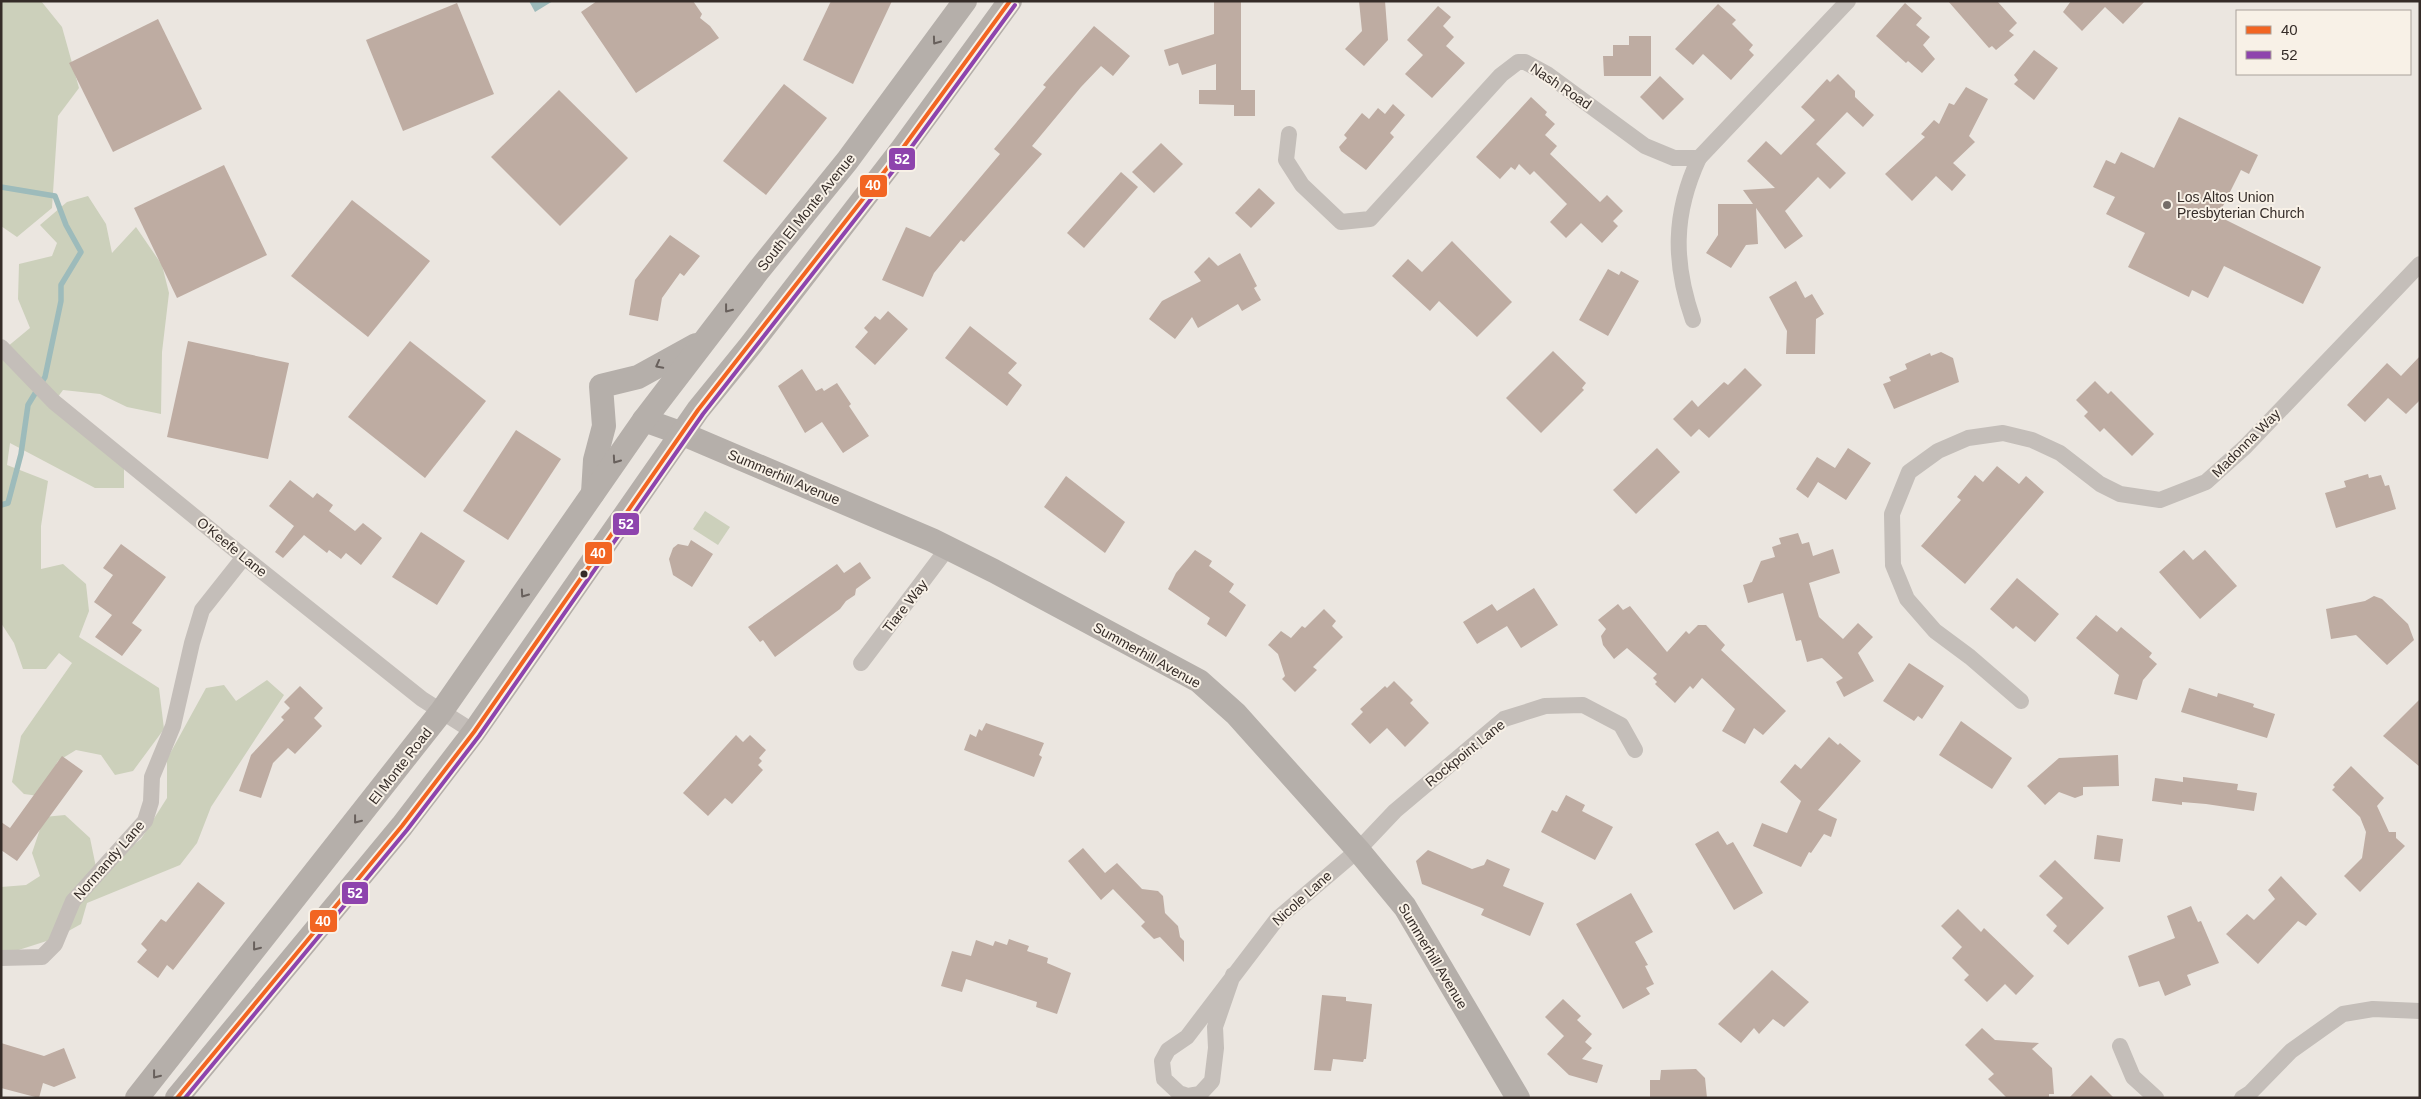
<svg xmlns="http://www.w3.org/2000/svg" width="2421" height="1099" font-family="Arial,sans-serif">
	<rect width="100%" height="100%" fill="#ebe6e0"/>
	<g fill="#ccd0bb">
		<polygon points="1,1 41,1 62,27 79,88 58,116 52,208 17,237 1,226"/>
		<polygon points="88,196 106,224 112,253 136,227 162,265 169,293 162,352 161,414 127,407 100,394 63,390 52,405 124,465 124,488 95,488 10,443 7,465 48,481 41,526 41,569 63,564 86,584 89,611 79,637 159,688 164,729 133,771 115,775 101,755 76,750 58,761 39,796 24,794 12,782 21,736 72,663 59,653 46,669 23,669 14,643 1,623 1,352 30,328 18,299 19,264 52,256 57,243 40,225 67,202"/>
		<polygon points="705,511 730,527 718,545 693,529"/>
		<polygon points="267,680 284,695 211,807 197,843 180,865 87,903 81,924 56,938 3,955 1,954 1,887 26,885 40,876 32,853 44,817 65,815 90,838 97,872 141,839 167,798 167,759 206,688 224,685 236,701"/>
	</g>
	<polygon fill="#9dbbbb" points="529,1 553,1 535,12"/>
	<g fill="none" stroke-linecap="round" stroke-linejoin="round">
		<polyline stroke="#9dbbbb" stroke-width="5.5" points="1,187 55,196 66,225 81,252 61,285 61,301 45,377 28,405 21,454 8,503 1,505"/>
	</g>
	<g fill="#beaca2">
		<polygon points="597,1 693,1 702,14 700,18 710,26 719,38 636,93 581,12"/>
		<polygon points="831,1 892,1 853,84 803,60"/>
		<polygon points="1214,1 1241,1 1241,90 1255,90 1255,116 1234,116 1234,105 1199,104 1199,90 1216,90 1216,64 1182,75 1178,63 1169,66 1164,50 1214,34"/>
		<polygon points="1359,1 1385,1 1388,40 1364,66 1345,49 1362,31"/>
		<polygon points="1948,1 1997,1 2017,23 2009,31 2014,35 1996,50 1992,46 1989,48"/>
		<polygon points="2071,1 2145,1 2123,24 2105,7 2082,31 2063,12"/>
		<polygon points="457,3 494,94 403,131 366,40"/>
		<polygon points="1905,3 1922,18 1916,25 1930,37 1923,45 1935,59 1922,73 1908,61 1906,63 1876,36"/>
		<polygon points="1718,4 1736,20 1732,24 1753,45 1749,50 1754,55 1731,80 1703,54 1693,65 1675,49"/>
		<polygon points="1438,6 1451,17 1443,26 1454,37 1446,46 1465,63 1432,98 1405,74 1423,55 1407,40"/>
		<polygon points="158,19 202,109 113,152 69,63"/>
		<polygon points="1094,26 1130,56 1113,76 1101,66 1081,87 1032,146 1042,154 964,242 961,240 934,273 923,297 882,280 906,227 930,237 1000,154 994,149 1046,87 1043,85"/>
		<polygon points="1629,36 1651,36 1651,76 1604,76 1603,56 1613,56 1613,45 1629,45"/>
		<polygon points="2034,50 2058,68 2034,100 2014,84 2018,80 2014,75"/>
		<polygon points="1838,74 1855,91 1855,97 1874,115 1863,127 1847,112 1816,144 1846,173 1830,189 1818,177 1785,211 1803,236 1785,249 1756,208 1758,244 1746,245 1731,268 1706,253 1718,235 1718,204 1753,204 1743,190 1775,188 1747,161 1766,141 1781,155 1815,120 1801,107 1827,79 1830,82"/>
		<polygon points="1660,76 1684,99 1663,120 1640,97"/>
		<polygon points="784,84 827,118 766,195 723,161"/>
		<polygon points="1966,87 1988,99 1969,136 1975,142 1953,163 1966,175 1952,191 1936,176 1912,201 1885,174 1925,137 1921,134 1934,120 1939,124 1949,103 1954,105"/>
		<polygon points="559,90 628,158 560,226 491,157"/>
		<polygon points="1531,97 1547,112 1545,115 1555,124 1545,135 1557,146 1550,154 1600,202 1607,195 1623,211 1613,221 1618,226 1602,243 1581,223 1566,238 1550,222 1567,204 1534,171 1530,175 1519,164 1515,170 1511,167 1500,179 1476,157"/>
		<polygon points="1393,104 1405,115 1390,133 1394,137 1366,170 1341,151 1339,147 1347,138 1344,135 1362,113 1369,119 1378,108 1385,114"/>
		<polygon points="2179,117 2258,155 2249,174 2241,170 2218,216 2321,267 2303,304 2224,266 2208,298 2192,290 2189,297 2128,267 2145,233 2106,214 2115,197 2093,187 2106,160 2115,164 2121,152 2154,168"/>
		<polygon points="1161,143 1183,164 1154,193 1132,172"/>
		<polygon points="224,165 267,255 177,298 134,208"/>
		<polygon points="1121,172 1138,187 1084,248 1067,233"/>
		<polygon points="1259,188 1275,203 1251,228 1235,213"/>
		<polygon points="352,200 430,261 368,337 291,276"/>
		<polygon points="670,235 700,256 684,276 680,273 662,298 658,321 629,315 635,280"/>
		<polygon points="1452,241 1512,302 1477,337 1439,301 1430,311 1392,276 1408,259 1422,272"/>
		<polygon points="1240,253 1257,286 1254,288 1261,300 1242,311 1238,304 1198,328 1192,317 1175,339 1149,319 1162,301 1201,281 1194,272 1209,257 1218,266"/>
		<polygon points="1608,269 1619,275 1621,271 1639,281 1608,336 1579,320"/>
		<polygon points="1796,281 1805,298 1812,294 1824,314 1816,319 1815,354 1786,354 1787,331 1769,297"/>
		<polygon points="888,311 908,329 875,365 855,347 868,332 864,328 875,316 880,320"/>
		<polygon points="970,326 1017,363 1008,373 1022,385 1007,406 945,358"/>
		<polygon points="188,341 289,363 268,459 167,437"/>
		<polygon points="410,341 486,401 425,478 348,417"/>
		<polygon points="1553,351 1586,383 1582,388 1584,390 1541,433 1506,398"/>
		<polygon points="1941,352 1953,358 1959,382 1894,409 1883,384 1891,381 1889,377 1907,369 1905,364 1930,353 1931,356"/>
		<polygon points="2420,356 2420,400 2406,414 2388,398 2365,422 2347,405 2387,363 2401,376"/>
		<polygon points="1745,368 1762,385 1709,438 1699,429 1691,437 1673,419 1692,400 1698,407 1724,382 1728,385"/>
		<polygon points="802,369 816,391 822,388 824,391 837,383 851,404 849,406 869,436 843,453 822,422 805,433 778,386"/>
		<polygon points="2095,381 2108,394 2111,391 2154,434 2132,456 2104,428 2100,432 2084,416 2088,412 2076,400"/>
		<polygon points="516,430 561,459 508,540 463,511"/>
		<polygon points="1657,448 1680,472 1636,514 1613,490"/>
		<polygon points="1848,448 1871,463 1846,500 1818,482 1808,498 1796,489 1817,457 1835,468"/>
		<polygon points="1997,466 2019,484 2026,476 2044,492 1965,584 1921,546 1961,500 1957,497 1975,475 1983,482"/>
		<polygon points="2368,474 2369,478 2381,475 2385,486 2389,485 2396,509 2336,528 2325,493 2346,487 2344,481"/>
		<polygon points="1066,476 1125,522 1105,553 1044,507"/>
		<polygon points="290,480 313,498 317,493 333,505 329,511 355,531 363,523 382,538 361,565 346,553 341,559 329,550 327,553 304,535 283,558 275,552 294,526 269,506"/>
		<polygon points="421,532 465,561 437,605 392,577"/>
		<polygon points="1798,533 1802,544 1809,542 1813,556 1833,549 1840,573 1809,583 1819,617 1843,639 1858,623 1873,637 1858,653 1874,681 1844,697 1836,682 1843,678 1822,658 1807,662 1801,640 1796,641 1783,593 1748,603 1743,585 1752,582 1761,561 1775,557 1772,547 1781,544 1779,538"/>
		<polygon points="691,540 713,554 692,587 673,575 669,559 673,548 678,544 688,546"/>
		<polygon points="121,544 166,577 132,623 142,630 122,656 95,637 112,615 94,602 113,575 103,568"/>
		<polygon points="1195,550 1212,561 1209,566 1234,584 1229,592 1246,605 1226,637 1207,624 1210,618 1168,589 1176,573"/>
		<polygon points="2184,550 2193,560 2205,550 2237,586 2200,619 2159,572"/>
		<polygon points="860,562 871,578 856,589 855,595 846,601 840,609 775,657 763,640 760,642 748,627 837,564 844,573"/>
		<polygon points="2017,578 2059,614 2035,642 2016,626 2013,629 1990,609"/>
		<polygon points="1534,588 1558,625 1521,648 1507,626 1477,644 1463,622 1492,604 1497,611"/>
		<polygon points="2374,596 2382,599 2408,624 2414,640 2387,665 2356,635 2331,639 2326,609 2365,601"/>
		<polygon points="1618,604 1623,610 1630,606 1667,652 1686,631 1689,634 1698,625 1706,625 1725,645 1721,650 1786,711 1763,735 1754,728 1745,744 1722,731 1735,709 1702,678 1693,689 1690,686 1675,703 1655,684 1657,682 1653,678 1657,674 1627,648 1614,659 1603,645 1601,636 1606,629 1598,620"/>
		<polygon points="1324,609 1336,621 1332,626 1343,637 1313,667 1317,670 1295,692 1282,679 1285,676 1278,654 1268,645 1281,631 1291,638 1302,626 1305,628"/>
		<polygon points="2096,615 2117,632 2121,627 2152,653 2149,657 2157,664 2143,680 2137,700 2114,694 2119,675 2076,638"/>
		<polygon points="1909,663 1944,686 1922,719 1918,716 1914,721 1883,701"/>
		<polygon points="1394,681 1413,700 1410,703 1429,723 1405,747 1387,728 1370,744 1351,724 1363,712 1360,709 1385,686 1387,688"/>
		<polygon points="300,686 323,708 314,718 322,726 295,754 288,748 273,763 261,798 239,791 251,755 284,720 281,717 290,708 284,702"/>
		<polygon points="2189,688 2217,697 2218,693 2254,704 2253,707 2275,714 2267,738 2181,712"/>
		<polygon points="2420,699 2420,767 2383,736"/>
		<polygon points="1961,721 2012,758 1992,789 1939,755"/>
		<polygon points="986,723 1044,743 1039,755 1042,757 1034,777 964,750 970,734 976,737 979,729 982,731"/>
		<polygon points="736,735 743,742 750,735 766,750 759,758 762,761 758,765 763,770 732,804 725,798 708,816 683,793"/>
		<polygon points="1829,737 1838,745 1840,743 1861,761 1818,810 1837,819 1831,837 1824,834 1811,853 1809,852 1801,867 1753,846 1762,823 1787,833 1801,801 1780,782 1795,764 1801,769"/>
		<polygon points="2118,755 2119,786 2083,787 2083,795 2075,798 2059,792 2045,805 2027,786 2059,758"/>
		<polygon points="62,756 83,771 17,861 1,850 1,822 10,828"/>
		<polygon points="2351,766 2384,798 2377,806 2389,832 2396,832 2396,838 2405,846 2360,892 2344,876 2362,858 2366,832 2360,817 2332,790 2335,787 2333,785"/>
		<polygon points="2183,777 2238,784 2237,790 2257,793 2254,811 2206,804 2182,802 2182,805 2152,801 2155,778 2183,782"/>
		<polygon points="1566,795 1585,805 1582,811 1613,827 1595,860 1541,832 1552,810 1557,812"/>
		<polygon points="1718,831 1727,845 1733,842 1763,893 1734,910 1695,844"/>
		<polygon points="2097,835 2123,839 2120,862 2094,859"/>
		<polygon points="1083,848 1105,873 1117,863 1142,889 1158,891 1163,896 1165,913 1178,926 1180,937 1184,941 1184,962 1160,937 1154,939 1141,926 1145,922 1113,889 1101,900 1068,861"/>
		<polygon points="1428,850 1472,869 1484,865 1487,859 1510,869 1503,886 1544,903 1530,936 1481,915 1484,909 1422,884 1416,861"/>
		<polygon points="2055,860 2104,908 2068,945 2053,931 2057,926 2046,915 2063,898 2039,876"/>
		<polygon points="2281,876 2317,914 2306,926 2298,921 2258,964 2226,934 2247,914 2254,920 2275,899 2268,890"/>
		<polygon points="198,882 225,903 173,970 167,965 158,978 137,962 147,950 141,944 161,919 166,922"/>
		<polygon points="1631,893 1653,932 1635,942 1648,965 1645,966 1654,984 1646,988 1650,994 1623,1009 1576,924"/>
		<polygon points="2191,906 2198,922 2201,921 2219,963 2187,975 2191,985 2165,996 2159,981 2139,987 2128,956 2175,938 2167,916"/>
		<polygon points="1958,909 1981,932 1984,928 2034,976 2016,995 2005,984 1987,1002 1964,980 1969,975 1952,958 1962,947 1941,926"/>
		<polygon points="1009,939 1029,946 1027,951 1048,958 1047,963 1071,973 1057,1014 1036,1007 1037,1002 966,979 962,992 941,986 952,951 971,956 976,940 993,946 995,941 1007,945"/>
		<polygon points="1772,970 1809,1002 1784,1027 1773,1019 1759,1034 1754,1028 1741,1043 1718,1024"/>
		<polygon points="1322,995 1346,997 1346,1001 1372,1004 1366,1059 1364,1059 1363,1062 1333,1059 1331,1071 1314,1070"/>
		<polygon points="1563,999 1581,1016 1577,1020 1592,1034 1585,1042 1592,1048 1582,1059 1603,1065 1597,1083 1569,1075 1547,1054 1564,1036 1545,1017"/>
		<polygon points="1982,1028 1995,1040 2039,1043 2032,1049 2052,1068 2054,1094 2049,1094 2049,1098 2007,1098 1988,1079 1994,1074 1965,1045"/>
		<polygon points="1,1043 44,1056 64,1048 76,1078 54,1087 43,1083 39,1098 1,1088"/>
		<polygon points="1696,1069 1705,1078 1707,1098 1650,1098 1650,1080 1660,1080 1661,1070"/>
		<polygon points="2091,1075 2114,1098 2069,1098"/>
	</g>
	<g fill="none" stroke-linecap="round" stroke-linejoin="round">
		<g stroke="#c4beb9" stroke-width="16">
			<polyline points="1289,134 1286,160 1302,185 1341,222 1370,219 1501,75 1518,62 1525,62 1547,74 1645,146 1674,158 1699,158 1848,1"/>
			<path d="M1693,320C1673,262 1673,214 1699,158"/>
			<polyline points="1,347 54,402 244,557 422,699 474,732"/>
			<polyline points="861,663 947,549"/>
			<polyline points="2021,701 1970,657 1935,631 1907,599 1893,565 1892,514 1909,472 1938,451 1968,438 2003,433 2032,440 2060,453 2100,484 2120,494 2160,500 2206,482 2245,447 2420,264"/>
			<polyline points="1,958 42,957 55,944 73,901 145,821 151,802 152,777 173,726 192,643 202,610 244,557"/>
			<polyline points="1233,975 1215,1027 1216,1048 1212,1081 1200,1094 1188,1096 1179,1093 1164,1079 1162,1061 1168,1050 1187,1037 1277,919 1358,850 1395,811 1504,719 1545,706 1583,705 1621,725 1635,750"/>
			<polyline points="2120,1046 2133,1077 2156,1098"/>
			<polyline points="2242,1098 2250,1093 2291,1051 2343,1014 2373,1009 2420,1011"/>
		</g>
		<g stroke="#b5afaa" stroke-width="24">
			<polyline points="644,420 683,434 932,540 994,571 1199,681 1236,714 1358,850 1405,907 1518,1098"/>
			<polyline points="593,493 595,460 604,426 601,386 638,377 696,345"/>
			<polyline points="137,1098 441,712 644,420 758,271 847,161 965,1"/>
			<polyline points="177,1098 402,826 474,732 698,410 750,346 902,149 1010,1"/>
		</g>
		<g stroke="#f8f1e7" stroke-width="8">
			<polyline id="bus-1" points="177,1098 402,826 474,732 698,410 902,149 1010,1"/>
		</g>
		<g stroke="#f8f1e7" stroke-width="8">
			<polyline id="bus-2" points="185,1098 407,830 479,736 703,414 907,153 1015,5"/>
		</g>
		<use href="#bus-1" stroke="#f26522" stroke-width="4"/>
		<use href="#bus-2" stroke="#8e44ad" stroke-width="4"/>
	</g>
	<defs><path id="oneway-chevron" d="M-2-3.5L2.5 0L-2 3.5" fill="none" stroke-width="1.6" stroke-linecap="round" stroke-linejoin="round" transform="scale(1.25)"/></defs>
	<g stroke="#68605c">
		<use href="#oneway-chevron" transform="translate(936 41) rotate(126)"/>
		<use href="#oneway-chevron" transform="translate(728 309) rotate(128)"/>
		<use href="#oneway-chevron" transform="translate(659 365) rotate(152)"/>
		<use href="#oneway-chevron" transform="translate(616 460) rotate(125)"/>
		<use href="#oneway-chevron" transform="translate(524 594) rotate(125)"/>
		<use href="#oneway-chevron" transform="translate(357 820) rotate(128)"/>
		<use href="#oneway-chevron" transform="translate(256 947) rotate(128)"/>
		<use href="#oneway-chevron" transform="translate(156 1075) rotate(128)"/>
	</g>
	<circle fill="#756d68" stroke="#f8f1e7" stroke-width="2" cx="2167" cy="205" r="5"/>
	<circle fill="#352c28" stroke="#f8f1e7" stroke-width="2" cx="584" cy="574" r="4.5"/>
	<g text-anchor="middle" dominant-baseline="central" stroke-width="4" stroke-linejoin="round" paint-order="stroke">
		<g font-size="14" fill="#352c28" stroke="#f8f1e7">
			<text transform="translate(1561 86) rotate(34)">Nash Road</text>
			<text transform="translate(806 212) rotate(-51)">South El Monte Avenue</text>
			<text transform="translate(2246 443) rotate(-45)">Madonna Way</text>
			<text transform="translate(784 477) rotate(23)">Summerhill Avenue</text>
			<text transform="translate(232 547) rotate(39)">O'Keefe Lane</text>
			<text transform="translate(905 606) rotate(-52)">Tiare Way</text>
			<text transform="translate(1147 655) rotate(29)">Summerhill Avenue</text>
			<text transform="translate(1465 753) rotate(-39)">Rockpoint Lane</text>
			<text transform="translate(400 766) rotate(-52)">El Monte Road</text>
			<text transform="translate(109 860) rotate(-49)">Normandy Lane</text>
			<text transform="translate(1302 898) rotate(-42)">Nicole Lane</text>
			<text transform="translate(1433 956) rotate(59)">Summerhill Avenue</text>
		</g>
		<g font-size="14" fill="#352c28" stroke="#f8f1e7" text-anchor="start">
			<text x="2177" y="197">Los Altos Union<tspan x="2177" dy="16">Presbyterian Church</tspan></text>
		</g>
	</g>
	<g stroke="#f8f1e7" stroke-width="2">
		<rect x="888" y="147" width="28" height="24" rx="5" fill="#8e44ad"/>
		<rect x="859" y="174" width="29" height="24" rx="5" fill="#f26522"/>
		<rect x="612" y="512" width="28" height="24" rx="5" fill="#8e44ad"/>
		<rect x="584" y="541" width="29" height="24" rx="5" fill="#f26522"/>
		<rect x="341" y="881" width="28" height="24" rx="5" fill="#8e44ad"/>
		<rect x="309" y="909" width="29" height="24" rx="5" fill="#f26522"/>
	</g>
	<g font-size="14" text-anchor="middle" font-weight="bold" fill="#fff">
		<text x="902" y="164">52</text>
		<text x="873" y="190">40</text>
		<text x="626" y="529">52</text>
		<text x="598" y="558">40</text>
		<text x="355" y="898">52</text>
		<text x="323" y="926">40</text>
	</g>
	<rect width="2421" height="1099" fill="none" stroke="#352c28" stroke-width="5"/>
	<rect x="2236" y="10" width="175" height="65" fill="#f8f1e7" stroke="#aaa29b"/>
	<rect x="2246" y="26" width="25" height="8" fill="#f26522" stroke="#aaa29b"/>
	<text x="2281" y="35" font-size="15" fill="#352c28">40</text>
	<rect x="2246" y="51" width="25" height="8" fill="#8e44ad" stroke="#aaa29b"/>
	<text x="2281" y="60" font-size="15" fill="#352c28">52</text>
</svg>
